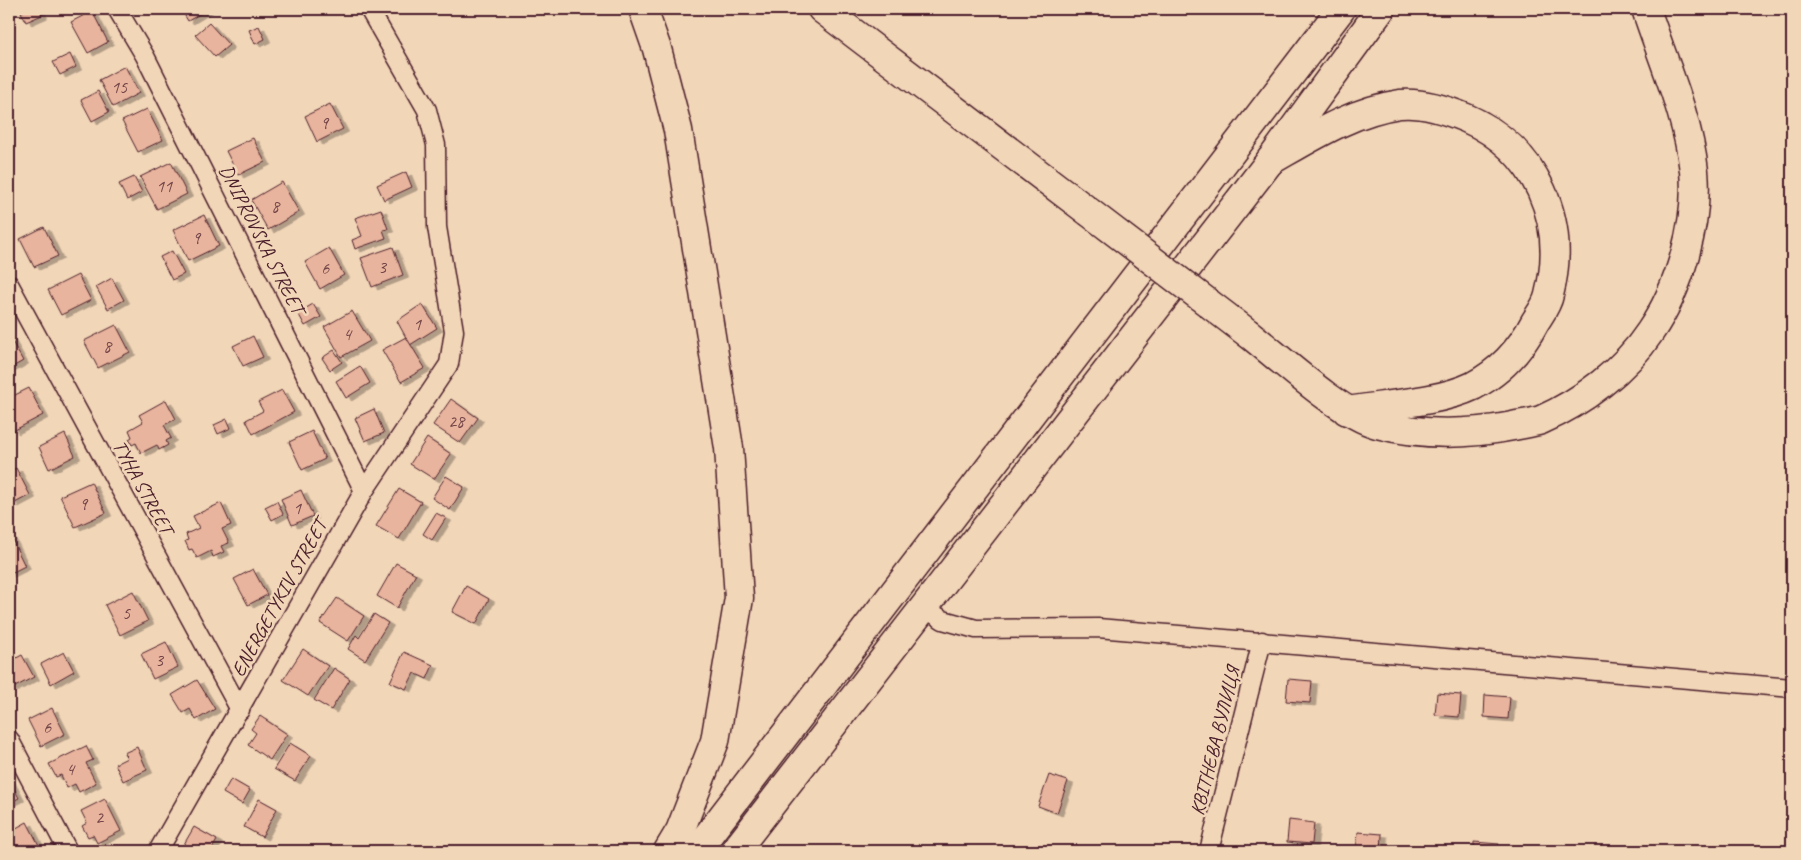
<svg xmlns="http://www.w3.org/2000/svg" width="1801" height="860" font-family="Caveat,sans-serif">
	<defs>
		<filter id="shadow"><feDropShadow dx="5.5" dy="3" stdDeviation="0" flood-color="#0004"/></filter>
	</defs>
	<rect width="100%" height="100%" fill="#f2d6b8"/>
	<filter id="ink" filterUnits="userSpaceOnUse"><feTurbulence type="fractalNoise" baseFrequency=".02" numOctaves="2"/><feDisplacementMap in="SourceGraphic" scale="10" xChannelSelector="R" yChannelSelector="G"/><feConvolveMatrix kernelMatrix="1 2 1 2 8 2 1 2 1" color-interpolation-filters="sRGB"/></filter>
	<g filter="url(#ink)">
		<g fill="#e9b49d" stroke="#4a1f2b" filter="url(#shadow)">
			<polygon points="28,9 39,9 42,15 26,22 21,12"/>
			<polygon points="181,9 208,9 188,21"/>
			<polygon points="92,11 108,42 88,53 71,22"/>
			<polygon points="209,23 229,45 215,57 195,35"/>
			<polygon points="259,26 265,39 255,44 249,30"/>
			<polygon points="70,54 76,67 60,75 53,62"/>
			<polygon points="125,66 139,93 113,107 99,80"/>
			<polygon points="98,91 109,112 92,121 81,100"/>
			<polygon points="330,104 343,129 317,142 305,116"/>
			<polygon points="147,109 163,140 138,152 122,121"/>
			<polygon points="253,138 265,162 238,175 226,151"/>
			<polygon points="171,162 187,194 157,209 140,177"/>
			<polygon points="406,172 412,187 384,200 377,185"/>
			<polygon points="134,177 142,192 127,200 119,184"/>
			<polygon points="282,182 299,212 268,230 251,200"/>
			<polygon points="381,209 388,229 383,230 386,238 355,249 352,240 362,236 355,218"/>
			<polygon points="204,215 219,246 188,261 173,230"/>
			<polygon points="44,227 58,256 34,267 20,239"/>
			<polygon points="393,247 403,275 372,287 361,258"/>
			<polygon points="329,248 344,275 320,289 305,262"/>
			<polygon points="172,251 184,274 172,280 160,257"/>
			<polygon points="78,275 91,300 61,315 48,290"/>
			<polygon points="112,278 124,300 108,309 96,287"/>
			<polygon points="313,304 321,317 305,326 298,313"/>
			<polygon points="422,304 437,328 410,345 397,321"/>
			<polygon points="352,311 370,341 341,357 324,327"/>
			<polygon points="116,325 130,352 98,368 84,341"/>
			<polygon points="9,336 23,361 9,369"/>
			<polygon points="253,336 263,357 243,366 233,346"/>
			<polygon points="406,337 425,368 401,382 382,350"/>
			<polygon points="334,350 342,362 330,370 322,358"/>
			<polygon points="360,366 370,383 346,398 336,381"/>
			<polygon points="29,388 43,415 13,431 9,423 9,398"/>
			<polygon points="282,390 294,412 253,434 246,420 263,411 258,402"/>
			<polygon points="451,399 478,418 460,443 433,425"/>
			<polygon points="166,400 176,419 164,425 171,438 166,441 168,445 159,450 157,445 141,453 136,443 132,445 129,439 132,437 129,430 143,422 139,415"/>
			<polygon points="374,409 384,433 365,441 355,418"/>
			<polygon points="227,419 231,428 218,434 214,425"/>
			<polygon points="312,431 325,459 302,470 289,442"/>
			<polygon points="65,434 75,456 49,469 39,447"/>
			<polygon points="427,438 451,454 434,479 410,464"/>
			<polygon points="16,468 30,495 13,504 9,496 9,472"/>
			<polygon points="446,476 464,487 450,510 432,498"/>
			<polygon points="91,482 106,513 75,527 60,496"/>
			<polygon points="399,489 421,502 399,539 376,526"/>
			<polygon points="301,490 313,516 292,525 281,499"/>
			<polygon points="277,501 283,514 272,520 265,507"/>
			<polygon points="221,503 231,525 222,529 229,543 221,546 224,552 213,557 211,551 197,558 192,549 189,550 185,541 188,540 186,534 199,528 193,516"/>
			<polygon points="436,513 446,518 432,540 423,534"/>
			<polygon points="10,535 25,566 9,574 9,536"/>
			<polygon points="396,563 416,574 397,608 377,596"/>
			<polygon points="253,569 267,595 248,605 234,579"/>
			<polygon points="466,586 489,599 476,624 452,612"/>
			<polygon points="133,591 148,621 120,635 105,605"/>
			<polygon points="337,598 364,616 348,641 320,623"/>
			<polygon points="374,614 388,623 365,660 348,649 356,635 359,638"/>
			<polygon points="166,642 178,667 153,679 141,654"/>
			<polygon points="303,649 328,666 308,696 283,680"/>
			<polygon points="64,652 74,671 51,684 41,664"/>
			<polygon points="404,652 433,665 427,679 414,673 406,689 390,682"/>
			<polygon points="22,655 34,677 11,689 9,662"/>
			<polygon points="334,668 350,679 331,710 314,700"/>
			<polygon points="1288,679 1312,681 1310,703 1286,701"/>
			<polygon points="197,680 215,709 196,720 190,709 183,713 172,695"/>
			<polygon points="1437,693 1461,695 1459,717 1435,715"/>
			<polygon points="1485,695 1510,697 1508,719 1484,717"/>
			<polygon points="52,708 65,734 41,746 28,720"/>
			<polygon points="260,716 287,734 270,760 248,745 256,733 251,729"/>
			<polygon points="290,743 311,756 295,781 274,769"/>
			<polygon points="86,746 93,760 86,763 96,783 79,792 75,784 67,788 61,775 56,777 49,764"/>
			<polygon points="137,747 147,770 123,781 115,764 127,758 124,753"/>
			<polygon points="1049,775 1068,781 1057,813 1038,806"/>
			<polygon points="9,779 19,798 9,803"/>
			<polygon points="231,779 250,790 242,804 223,793"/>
			<polygon points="105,799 121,831 97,843 93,835 88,837 82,826 87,823 81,811"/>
			<polygon points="259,799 277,809 262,837 244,827"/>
			<polygon points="1289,820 1314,823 1312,844 1287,842"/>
			<polygon points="27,822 42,851 13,851 9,843 9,832"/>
			<polygon points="194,827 217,840 211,851 180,851"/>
			<polygon points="1358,832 1382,834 1381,851 1356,851"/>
			<polygon points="1474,842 1499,844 1498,851 1474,851"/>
		</g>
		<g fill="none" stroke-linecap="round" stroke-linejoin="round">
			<g stroke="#4a1f2b" stroke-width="21">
				<g id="street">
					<polyline points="117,9 145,56 364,491"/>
					<polyline points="9,284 240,710"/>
					<polyline points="925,608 943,620 976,629 1098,628 1792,688"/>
					<polyline points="9,739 68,851"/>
					<polyline points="158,851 364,491 449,364 454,331 437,227 436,145 427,110 369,9"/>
					<polyline points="1209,851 1262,641"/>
				</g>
			</g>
			<g stroke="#4a1f2b" stroke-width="31">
				<g id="primary">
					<polyline points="696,851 1341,9"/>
					<polyline points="735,851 1270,161 1381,9"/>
				</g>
			</g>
			<g stroke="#4a1f2b" stroke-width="31">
				<g id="highway">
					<polyline points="643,9 657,49 678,130 729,448 739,598 715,741 680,831 668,851"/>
					<polyline points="822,9 1089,212"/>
					<path d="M1270,161C1312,137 1352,111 1400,104C1422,102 1447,110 1466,118C1537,149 1568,221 1549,295C1547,305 1540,314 1535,322C1521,349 1500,372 1473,386C1440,402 1384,405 1347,411"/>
					<path d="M1249,334C1281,359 1340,414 1377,424C1423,436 1467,435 1513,426C1522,424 1532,423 1541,420C1582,402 1625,370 1650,332C1679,290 1699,223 1694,171C1688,116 1663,61 1646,9"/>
				</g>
			</g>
			<use href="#street" stroke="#f2d6b8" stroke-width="18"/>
			<use href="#primary" stroke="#f2d6b8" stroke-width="28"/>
			<use href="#highway" stroke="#f2d6b8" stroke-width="28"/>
			<g stroke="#4a1f2b" stroke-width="31" stroke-linecap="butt">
				<polyline id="highway-bridge" points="1089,212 1249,334"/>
			</g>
			<use href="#highway-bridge" stroke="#f2d6b8" stroke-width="28"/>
		</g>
	</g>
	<g text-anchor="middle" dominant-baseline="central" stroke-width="5" stroke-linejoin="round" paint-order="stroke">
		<g font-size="18" fill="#724448">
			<text x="119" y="87">15</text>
			<text x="324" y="123">9</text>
			<text x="164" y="186">11</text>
			<text x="275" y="206">8</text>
			<text x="196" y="238">9</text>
			<text x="382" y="267">3</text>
			<text x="325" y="268">6</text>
			<text x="417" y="324">1</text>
			<text x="347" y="334">4</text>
			<text x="107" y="346">8</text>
			<text x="456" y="421">28</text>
			<text x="83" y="504">9</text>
			<text x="297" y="508">1</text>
			<text x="126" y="613">5</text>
			<text x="159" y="660">3</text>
			<text x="47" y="727">6</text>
			<text x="70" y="769">4</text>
			<text x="99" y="817">2</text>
		</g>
		<g font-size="20" fill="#4a1f2b" stroke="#f2d6b8">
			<text transform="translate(262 239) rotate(63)">DNIPROVSKA STREET</text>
			<text transform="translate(143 487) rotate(61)">TYHA STREET</text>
			<text transform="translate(279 598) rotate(-61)">ENERGETYKIV STREET</text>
			<text transform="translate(1215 741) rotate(-76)">КВІТНЕВА ВУЛИЦЯ</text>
		</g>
	</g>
	<rect width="1801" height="860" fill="none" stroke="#f2d6b8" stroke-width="30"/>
	<rect x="15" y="15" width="1771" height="830" fill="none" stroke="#4a1f2b" stroke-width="2" filter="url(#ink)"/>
</svg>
